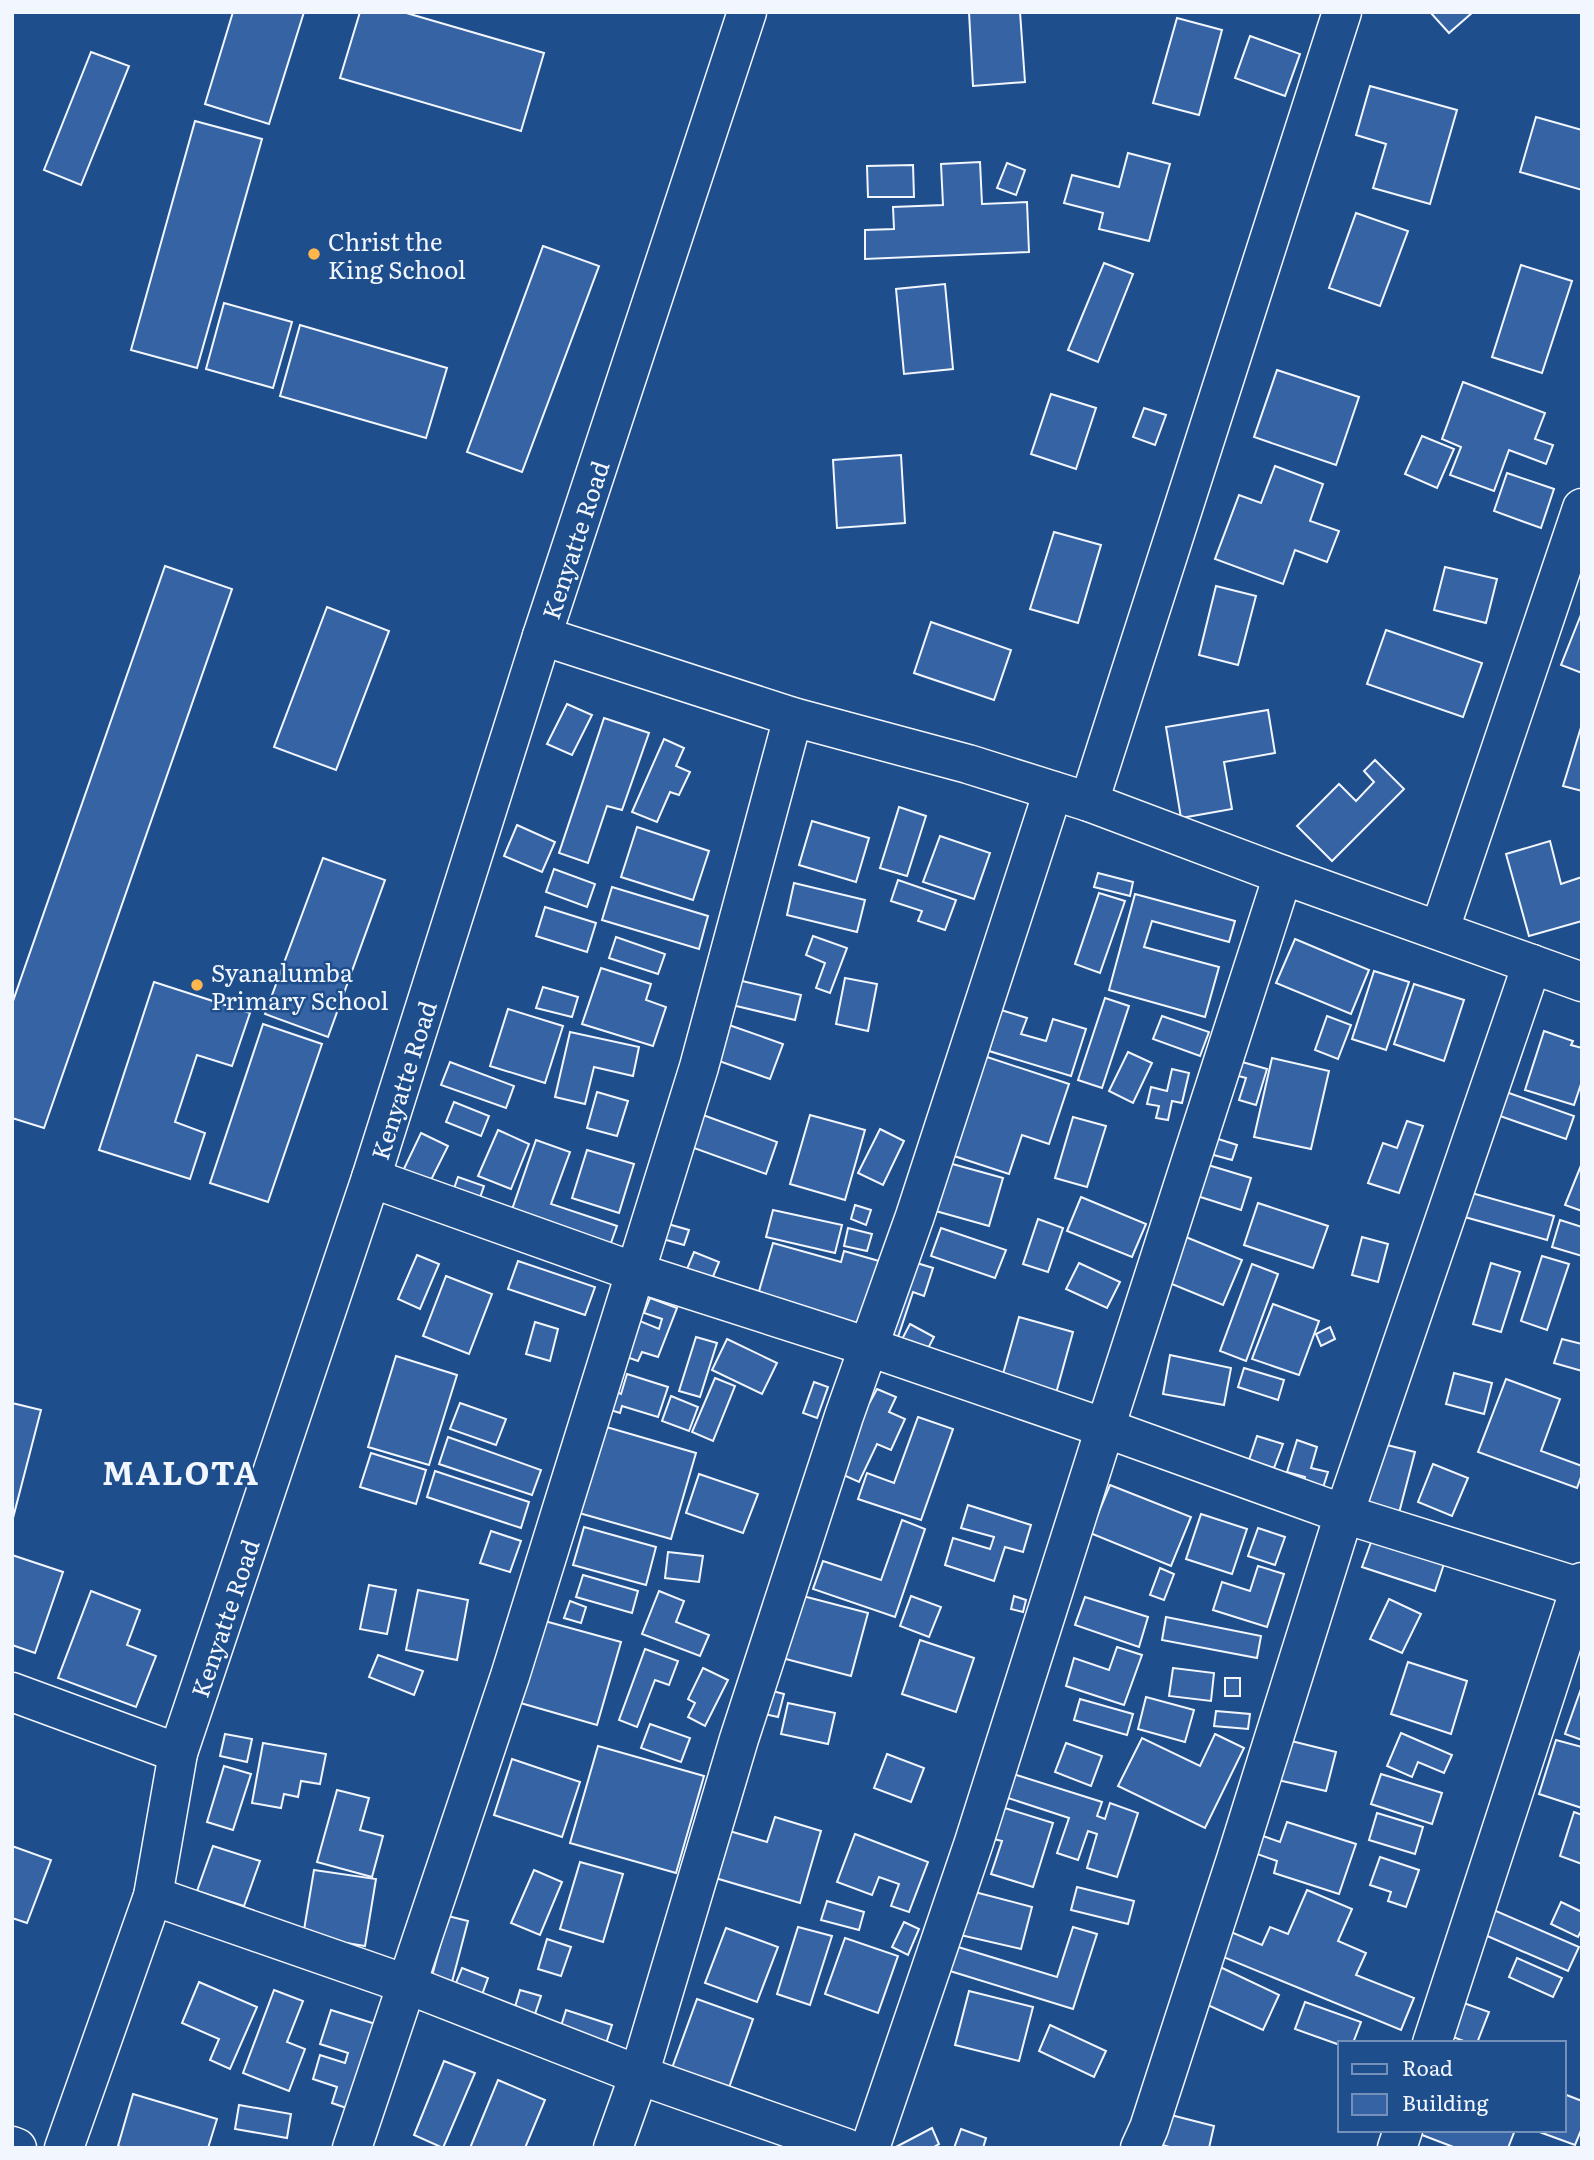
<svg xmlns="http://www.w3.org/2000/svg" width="1594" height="2160" font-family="Literata,serif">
	<rect width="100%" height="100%" fill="#1f4e8c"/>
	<g fill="#3563a3" stroke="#f2f6ff" stroke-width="2">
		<polygon points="233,12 304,12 269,124 205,104"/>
		<polygon points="360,12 403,12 544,53 521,131 340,78"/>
		<polygon points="969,12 1020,12 1025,82 973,86"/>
		<polygon points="1430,12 1473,12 1449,33"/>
		<polygon points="1177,18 1222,30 1199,115 1153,103"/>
		<polygon points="1250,36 1300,54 1285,96 1235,78"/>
		<polygon points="91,52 129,66 81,185 44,170"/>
		<polygon points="1370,86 1457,110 1430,204 1373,188 1386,144 1356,135"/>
		<polygon points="1536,117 1582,130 1582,190 1520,172"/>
		<polygon points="195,121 262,139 197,368 131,350"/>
		<polygon points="1128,153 1170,164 1149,241 1099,229 1103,213 1064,203 1072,175 1119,187"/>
		<polygon points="980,162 982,204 1027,202 1029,252 865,259 865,230 894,229 893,207 943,205 941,164"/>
		<polygon points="1007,163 1025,170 1016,195 997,188"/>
		<polygon points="913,165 914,197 868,197 867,166"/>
		<polygon points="1356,213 1408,231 1380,306 1329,288"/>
		<polygon points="543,246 599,266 522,472 467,452"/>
		<polygon points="1104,263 1133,274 1098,362 1068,350"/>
		<polygon points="1521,265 1572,281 1542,373 1492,357"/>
		<polygon points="945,284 953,369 904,374 896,289"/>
		<polygon points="224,303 292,322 273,388 206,369"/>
		<polygon points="300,325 447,368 426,438 280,396"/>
		<polygon points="1277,370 1359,397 1336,465 1254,437"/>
		<polygon points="1463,382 1545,413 1535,439 1553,445 1546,464 1509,450 1494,491 1450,475 1461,447 1442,439"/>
		<polygon points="1051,394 1096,408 1076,469 1031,454"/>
		<polygon points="1144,408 1166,415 1155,445 1133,437"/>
		<polygon points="1422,436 1454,449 1437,488 1405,474"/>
		<polygon points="901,455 905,523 837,528 833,460"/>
		<polygon points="1275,466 1323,484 1310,521 1339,531 1327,562 1295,550 1283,584 1215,559 1239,495 1261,503"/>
		<polygon points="1507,473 1554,489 1541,528 1494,511"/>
		<polygon points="1054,532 1101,545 1078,623 1030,609"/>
		<polygon points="165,566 232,589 44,1128 12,1118 12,1004"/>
		<polygon points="1445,567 1497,579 1486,623 1434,610"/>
		<polygon points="1216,586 1256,596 1238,665 1199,655"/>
		<polygon points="327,607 389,631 336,770 274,747"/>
		<polygon points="1582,612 1582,673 1561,665"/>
		<polygon points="931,622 1011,650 994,700 914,673"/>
		<polygon points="1386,630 1482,663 1463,717 1367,684"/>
		<polygon points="567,704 592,715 572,755 547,744"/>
		<polygon points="1268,710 1275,753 1224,762 1232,809 1181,818 1166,727"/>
		<polygon points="604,718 649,733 622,810 607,806 588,863 559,853"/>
		<polygon points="1582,724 1582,791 1563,786"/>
		<polygon points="664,739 684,748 676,766 690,772 679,795 670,792 657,822 632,812"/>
		<polygon points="1375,760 1404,789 1332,861 1297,826 1339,784 1356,801 1374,782 1364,771"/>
		<polygon points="899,807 926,816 907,876 880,868"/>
		<polygon points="812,821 869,838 856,882 799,865"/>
		<polygon points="517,825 555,842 542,872 504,856"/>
		<polygon points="637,827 709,851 693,900 621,877"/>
		<polygon points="940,836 990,853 974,899 923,882"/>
		<polygon points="1550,841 1561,884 1582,877 1582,921 1529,936 1506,854"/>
		<polygon points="323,858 385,880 328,1037 265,1014"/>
		<polygon points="554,869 595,884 587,907 546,892"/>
		<polygon points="1098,873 1133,882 1130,896 1094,887"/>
		<polygon points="898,880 956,900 945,930 918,921 922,911 891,901"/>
		<polygon points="794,883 865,900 857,932 787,915"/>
		<polygon points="612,887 708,916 699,949 602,920"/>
		<polygon points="1099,893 1125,901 1100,973 1075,964"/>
		<polygon points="1135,894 1235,921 1229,942 1152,921 1144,947 1219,967 1205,1017 1109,990"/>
		<polygon points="545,907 596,923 587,952 536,936"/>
		<polygon points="813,936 847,948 830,993 816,988 825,963 806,955"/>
		<polygon points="616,937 665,954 658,974 609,958"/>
		<polygon points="1295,939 1369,970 1351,1014 1276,983"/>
		<polygon points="601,968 651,984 646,1000 666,1007 653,1046 582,1024"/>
		<polygon points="1374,971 1409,982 1386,1050 1352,1039"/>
		<polygon points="845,978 877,984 868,1031 836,1024"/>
		<polygon points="738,980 801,995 795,1020 732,1005"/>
		<polygon points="154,982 250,1013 232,1066 197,1055 175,1122 205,1133 190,1179 99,1150"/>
		<polygon points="1414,984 1464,1000 1444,1061 1394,1044"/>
		<polygon points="543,987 578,997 572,1017 536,1008"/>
		<polygon points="1105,998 1129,1006 1102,1088 1078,1080"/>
		<polygon points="508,1009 563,1026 545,1083 490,1066"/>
		<polygon points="1001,1010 1027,1018 1021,1034 1046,1041 1053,1019 1086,1029 1071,1076 989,1051"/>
		<polygon points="1162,1016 1209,1032 1200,1056 1153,1039"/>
		<polygon points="1327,1016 1351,1025 1338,1059 1315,1050"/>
		<polygon points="263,1024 322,1044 268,1202 210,1183"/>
		<polygon points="729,1025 783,1044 770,1079 716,1060"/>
		<polygon points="1544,1031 1573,1041 1571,1045 1582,1048 1582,1081 1574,1105 1525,1090"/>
		<polygon points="570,1032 639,1047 633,1076 594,1067 585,1104 555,1097"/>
		<polygon points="1128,1052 1152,1063 1133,1103 1109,1091"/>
		<polygon points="981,1055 1069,1084 1049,1144 1022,1135 1009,1174 948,1154"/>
		<polygon points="1272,1058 1329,1071 1311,1149 1254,1137"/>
		<polygon points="1235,1060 1267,1069 1256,1105 1239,1100 1246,1078 1231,1074"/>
		<polygon points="450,1062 514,1086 506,1108 441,1085"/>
		<polygon points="1172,1069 1189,1073 1182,1103 1172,1101 1168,1120 1156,1118 1159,1106 1147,1104 1151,1087 1167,1091"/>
		<polygon points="597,1092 628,1101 617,1136 587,1128"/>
		<polygon points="1506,1092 1574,1116 1566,1139 1497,1115"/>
		<polygon points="454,1102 489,1116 481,1136 446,1122"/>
		<polygon points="692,1111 777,1142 766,1174 680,1143"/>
		<polygon points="810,1115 865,1130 845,1200 790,1184"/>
		<polygon points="1073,1117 1106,1126 1087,1187 1055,1178"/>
		<polygon points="1407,1121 1423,1126 1399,1193 1368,1183 1383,1143 1397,1148"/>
		<polygon points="880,1129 904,1141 883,1185 858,1173"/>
		<polygon points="498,1130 529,1144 511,1189 478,1176"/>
		<polygon points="421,1133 448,1146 427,1188 401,1175"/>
		<polygon points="1215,1138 1237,1145 1232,1160 1210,1154"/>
		<polygon points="536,1140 570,1152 551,1204 617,1226 607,1254 508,1221"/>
		<polygon points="587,1150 634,1164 619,1213 572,1198"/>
		<polygon points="938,1160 1003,1178 989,1226 925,1208"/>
		<polygon points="1198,1162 1251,1178 1241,1210 1188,1193"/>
		<polygon points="1582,1163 1582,1211 1565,1205"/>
		<polygon points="458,1177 484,1186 476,1209 450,1200"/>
		<polygon points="1461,1190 1554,1216 1547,1240 1454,1214"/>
		<polygon points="1081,1197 1146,1224 1132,1257 1067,1231"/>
		<polygon points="1258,1203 1328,1226 1313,1268 1244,1245"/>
		<polygon points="855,1205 871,1210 866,1225 851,1219"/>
		<polygon points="773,1210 842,1225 835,1253 766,1237"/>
		<polygon points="1038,1219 1063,1228 1048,1272 1023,1264"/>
		<polygon points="1560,1220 1582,1227 1582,1256 1552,1247"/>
		<polygon points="661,1222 689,1230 684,1245 656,1237"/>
		<polygon points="848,1228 872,1234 867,1251 844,1246"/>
		<polygon points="941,1228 1006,1250 995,1278 931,1256"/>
		<polygon points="1181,1235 1242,1260 1223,1305 1162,1280"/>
		<polygon points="1362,1237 1388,1244 1378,1282 1352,1275"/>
		<polygon points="773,1243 841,1262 844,1251 886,1263 864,1341 757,1298"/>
		<polygon points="694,1252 719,1262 710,1284 685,1274"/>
		<polygon points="417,1255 439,1264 420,1309 398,1299"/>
		<polygon points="1542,1256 1569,1264 1547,1330 1521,1321"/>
		<polygon points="907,1260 933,1268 924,1296 913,1292 898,1337 882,1331"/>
		<polygon points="518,1261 595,1287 585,1315 508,1289"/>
		<polygon points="1079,1263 1120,1282 1107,1308 1066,1289"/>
		<polygon points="1491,1263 1520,1272 1501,1332 1473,1324"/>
		<polygon points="1252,1264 1278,1274 1246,1361 1220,1351"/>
		<polygon points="446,1276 492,1294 469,1354 423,1336"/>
		<polygon points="650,1298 677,1308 658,1357 642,1352 638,1361 618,1354 638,1329 640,1321 659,1329 662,1319 644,1313"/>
		<polygon points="1273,1304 1319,1321 1299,1375 1252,1359"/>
		<polygon points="1019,1317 1073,1332 1055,1397 1001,1381"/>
		<polygon points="535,1322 558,1329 550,1361 526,1354"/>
		<polygon points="910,1324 934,1337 924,1356 900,1343"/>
		<polygon points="1330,1327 1335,1339 1321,1346 1316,1334"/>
		<polygon points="696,1337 717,1343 700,1397 679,1391"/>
		<polygon points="727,1339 777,1363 762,1394 712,1370"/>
		<polygon points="1562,1339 1582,1344 1582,1371 1554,1363"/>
		<polygon points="1170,1355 1231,1368 1224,1405 1163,1394"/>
		<polygon points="396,1356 457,1375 429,1465 368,1447"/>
		<polygon points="1244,1368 1284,1380 1278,1400 1238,1387"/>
		<polygon points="1454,1373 1492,1383 1484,1414 1446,1404"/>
		<polygon points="627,1374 668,1387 658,1417 622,1406 620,1413 598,1406 604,1387 621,1394"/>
		<polygon points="715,1378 735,1386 713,1441 692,1432"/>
		<polygon points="1506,1379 1560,1399 1541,1451 1582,1466 1582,1474 1577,1488 1478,1452"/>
		<polygon points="814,1382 828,1387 817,1418 803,1413"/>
		<polygon points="877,1389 896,1397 889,1412 905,1419 891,1450 877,1444 859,1482 830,1469 862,1399 870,1402"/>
		<polygon points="671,1396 698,1407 689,1431 662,1421"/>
		<polygon points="12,1403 41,1410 13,1518 12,1518"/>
		<polygon points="460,1403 506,1419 496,1445 450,1429"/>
		<polygon points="918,1417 953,1429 921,1520 858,1499 867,1473 894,1483"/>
		<polygon points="596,1424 696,1453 671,1539 572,1511"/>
		<polygon points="1257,1436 1283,1444 1274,1468 1249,1460"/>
		<polygon points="448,1437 541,1470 532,1495 439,1464"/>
		<polygon points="1297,1440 1317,1447 1311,1468 1328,1472 1320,1497 1301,1491 1305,1477 1287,1472"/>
		<polygon points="1379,1443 1415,1452 1399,1513 1363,1504"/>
		<polygon points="371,1453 426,1470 416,1504 360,1487"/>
		<polygon points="1433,1464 1468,1478 1452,1516 1418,1502"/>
		<polygon points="435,1471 529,1502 521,1528 427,1497"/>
		<polygon points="699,1474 758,1494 743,1533 686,1513"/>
		<polygon points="1110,1485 1191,1517 1171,1566 1090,1533"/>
		<polygon points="968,1505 1031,1525 1023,1552 1005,1547 994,1581 945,1565 953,1538 990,1549 994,1537 961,1528"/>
		<polygon points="1201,1514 1247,1529 1232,1574 1186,1559"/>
		<polygon points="902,1520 925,1529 895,1617 813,1589 823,1561 881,1580"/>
		<polygon points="584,1527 656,1547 646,1585 573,1565"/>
		<polygon points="1258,1528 1285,1537 1275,1565 1248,1556"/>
		<polygon points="491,1531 521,1541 510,1572 480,1563"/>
		<polygon points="1374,1534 1446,1558 1435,1591 1362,1567"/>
		<polygon points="668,1552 703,1556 699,1582 665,1578"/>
		<polygon points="12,1555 63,1572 35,1653 12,1645"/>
		<polygon points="1258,1566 1284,1574 1267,1627 1213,1610 1222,1582 1250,1591"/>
		<polygon points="1160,1568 1174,1574 1164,1600 1150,1595"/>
		<polygon points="583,1575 638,1591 632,1613 576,1597"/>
		<polygon points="369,1585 396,1590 387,1634 360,1629"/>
		<polygon points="418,1590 468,1600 457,1660 406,1650"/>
		<polygon points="91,1591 140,1610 127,1645 156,1656 136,1707 58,1678"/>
		<polygon points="659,1591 684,1601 676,1622 709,1635 700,1656 642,1634"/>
		<polygon points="799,1595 868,1613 851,1676 782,1658"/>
		<polygon points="911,1596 941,1607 929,1637 900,1626"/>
		<polygon points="1014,1596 1026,1600 1023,1612 1011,1609"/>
		<polygon points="1085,1597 1148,1617 1139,1647 1075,1625"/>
		<polygon points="1389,1599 1421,1614 1402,1653 1370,1639"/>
		<polygon points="570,1601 586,1607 581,1623 564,1618"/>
		<polygon points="1166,1617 1261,1636 1257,1658 1162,1640"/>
		<polygon points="541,1620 621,1642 597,1725 517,1702"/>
		<polygon points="920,1640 974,1658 956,1712 902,1694"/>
		<polygon points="1117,1647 1142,1655 1124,1705 1066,1686 1074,1658 1109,1670"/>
		<polygon points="645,1649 678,1661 669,1685 655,1680 637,1727 619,1720"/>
		<polygon points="378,1655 423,1671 414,1695 369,1677"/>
		<polygon points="1408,1662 1467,1681 1451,1734 1391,1714"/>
		<polygon points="703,1668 728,1680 705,1726 688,1717 695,1703 688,1699"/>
		<polygon points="1173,1668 1214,1673 1211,1701 1169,1696"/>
		<rect x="1225" y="1678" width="15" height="18"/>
		<polygon points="1582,1686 1582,1740 1565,1734"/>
		<polygon points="765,1689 784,1694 778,1717 760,1713"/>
		<polygon points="1146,1697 1194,1710 1185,1742 1138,1729"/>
		<polygon points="1080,1699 1133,1714 1127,1735 1074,1720"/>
		<polygon points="788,1703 835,1713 828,1744 781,1734"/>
		<polygon points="1216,1711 1250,1714 1248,1729 1214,1726"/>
		<polygon points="650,1724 690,1738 681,1762 641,1748"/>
		<polygon points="1401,1733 1452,1755 1444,1773 1418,1762 1412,1777 1387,1766"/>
		<polygon points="225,1734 252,1739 247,1762 220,1756"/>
		<polygon points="1215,1734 1244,1748 1205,1828 1118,1786 1142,1738 1200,1766"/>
		<polygon points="1283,1739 1336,1752 1326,1791 1269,1778"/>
		<polygon points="1556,1740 1582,1747 1582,1808 1539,1794"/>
		<polygon points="263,1743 326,1754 320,1784 301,1781 298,1797 284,1794 281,1808 252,1803"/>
		<polygon points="1066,1743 1102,1756 1091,1786 1055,1772"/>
		<polygon points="598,1746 704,1776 676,1873 570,1843"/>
		<polygon points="887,1754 924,1768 911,1802 874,1788"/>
		<polygon points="512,1759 580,1782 562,1837 494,1815"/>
		<polygon points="224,1766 251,1774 233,1830 207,1822"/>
		<polygon points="1007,1772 1102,1802 1097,1816 1105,1819 1110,1803 1138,1813 1117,1877 1087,1868 1097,1834 1088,1831 1078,1860 1057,1853 1069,1818 999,1795"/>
		<polygon points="1381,1774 1442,1793 1432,1824 1371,1804"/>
		<polygon points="337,1790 369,1798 360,1830 383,1836 372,1877 317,1862"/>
		<polygon points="995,1805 1053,1823 1033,1887 991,1874 1002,1841 985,1837"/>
		<polygon points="1574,1812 1582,1815 1582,1864 1560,1856"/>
		<polygon points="1377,1813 1423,1827 1415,1854 1369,1840"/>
		<polygon points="775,1817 821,1831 800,1903 712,1877 726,1830 767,1842"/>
		<polygon points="1287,1822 1356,1844 1339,1894 1274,1873 1277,1861 1257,1854 1263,1836 1280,1842"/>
		<polygon points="855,1834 928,1862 909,1912 891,1906 899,1884 879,1877 872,1895 837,1882"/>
		<polygon points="12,1846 51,1860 27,1923 12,1918"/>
		<polygon points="213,1846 260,1861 244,1906 197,1891"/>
		<polygon points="1380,1857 1419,1870 1406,1907 1388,1901 1391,1892 1370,1885"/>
		<polygon points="580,1862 623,1874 603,1942 560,1929"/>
		<polygon points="314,1870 376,1879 365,1946 303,1936"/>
		<polygon points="534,1870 562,1882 540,1935 511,1923"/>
		<polygon points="1077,1887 1134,1901 1128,1924 1071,1910"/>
		<polygon points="967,1890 1032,1907 1021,1949 956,1934"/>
		<polygon points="1307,1890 1352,1909 1338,1941 1366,1953 1356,1975 1414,1998 1401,2030 1221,1956 1231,1932 1262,1945 1270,1927 1288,1934"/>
		<polygon points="827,1901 864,1912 859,1930 821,1920"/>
		<polygon points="1561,1902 1582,1912 1582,1929 1578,1937 1551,1924"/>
		<polygon points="1489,1908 1579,1947 1568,1971 1478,1932"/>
		<polygon points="448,1916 468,1921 452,1982 432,1976"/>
		<polygon points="904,1922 919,1929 908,1955 892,1947"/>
		<polygon points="798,1927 832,1936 810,2005 777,1994"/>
		<polygon points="1073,1927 1097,1934 1073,2009 937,1967 945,1943 1057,1977"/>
		<polygon points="726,1928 778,1947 757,2002 705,1983"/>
		<polygon points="845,1938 898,1956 878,2013 825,1994"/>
		<polygon points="547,1939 571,1947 561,1976 538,1969"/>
		<polygon points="1517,1958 1562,1978 1553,1997 1509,1977"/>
		<polygon points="1218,1966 1279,1995 1263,2030 1201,2002"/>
		<polygon points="462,1968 488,1978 479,2003 452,1993"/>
		<polygon points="199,1982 257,2007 230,2069 210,2060 219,2039 182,2023"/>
		<polygon points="274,1990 303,2001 287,2042 305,2049 289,2091 243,2073"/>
		<polygon points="520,1990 541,1996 532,2023 512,2017"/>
		<polygon points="969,1991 1033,2007 1019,2061 955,2045"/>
		<polygon points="1450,1998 1489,2012 1477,2043 1469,2043 1437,2031"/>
		<polygon points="697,1999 753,2019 724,2102 667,2082"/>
		<polygon points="1305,2002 1361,2022 1353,2043 1340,2043 1340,2045 1295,2029"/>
		<polygon points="331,2010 385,2027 358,2112 332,2103 337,2087 313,2079 320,2055 345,2063 348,2053 320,2044"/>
		<polygon points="566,2010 612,2025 603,2053 557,2039"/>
		<polygon points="1050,2025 1106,2051 1094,2077 1039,2051"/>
		<polygon points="444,2061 475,2073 443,2148 414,2135"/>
		<polygon points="498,2080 545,2100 525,2148 470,2148"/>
		<polygon points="133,2094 217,2119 208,2148 123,2148 118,2146"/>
		<polygon points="1564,2094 1582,2101 1582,2128 1575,2145 1534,2130 1564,2130"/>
		<polygon points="239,2105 291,2114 287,2138 235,2129"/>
		<polygon points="1167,2114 1214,2126 1209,2148 1173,2148 1159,2144"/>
		<polygon points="932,2128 939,2144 932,2148 894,2148"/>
		<polygon points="961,2129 986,2138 983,2148 954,2148"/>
		<polygon points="1409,2130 1515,2130 1508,2148 1456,2148"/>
	</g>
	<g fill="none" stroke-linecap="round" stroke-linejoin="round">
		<g stroke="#f2f6ff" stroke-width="41">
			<g id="street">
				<polyline points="542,636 793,717 968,764 1089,802 1283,875 1582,982"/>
				<polyline points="1089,802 1342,12"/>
				<polyline points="1440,929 1582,508"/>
				<polyline points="371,1178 635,1272 869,1347 1105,1428 1344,1514 1582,1588"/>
				<polyline points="12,1692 178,1753"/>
				<polyline points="153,1896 406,1984 639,2075 846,2148"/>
				<polyline points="1432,2043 1582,1582"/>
				<polyline points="12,2146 17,2148"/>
				<path id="s1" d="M64,2148L153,1896L178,1753L371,1178L542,636L747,12"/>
				<polyline points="352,2148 510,1676 699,1067 793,717"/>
				<polyline points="613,2148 639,2075 739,1739 844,1416 915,1216 1053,791"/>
				<polyline points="870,2148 974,1842 1105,1428 1283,875"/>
				<polyline points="1140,2148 1149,2128 1236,1859 1344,1514 1532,964"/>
				<polyline points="1397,2148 1403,2130"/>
			</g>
		</g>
		<use href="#street" stroke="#1f4e8c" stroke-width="38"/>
	</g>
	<g fill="#ffb74d" stroke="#1f4e8c" stroke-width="2.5">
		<circle cx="314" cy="254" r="7"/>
		<circle cx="197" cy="985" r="7"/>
	</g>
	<g text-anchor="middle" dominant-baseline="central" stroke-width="5" stroke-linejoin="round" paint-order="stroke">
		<g font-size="24" fill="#f2f6ff" stroke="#1f4e8c" text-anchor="start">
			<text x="328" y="240">Christ the<tspan x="328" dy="28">King School</tspan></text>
			<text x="211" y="971">Syanalumba<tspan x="211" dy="28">Primary School</tspan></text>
		</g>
		<g font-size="24" fill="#f2f6ff" stroke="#1f4e8c">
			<text stroke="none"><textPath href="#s1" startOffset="1689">Kenyatte Road</textPath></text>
			<text stroke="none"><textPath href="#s1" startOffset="1122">Kenyatte Road</textPath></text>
			<text stroke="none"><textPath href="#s1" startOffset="555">Kenyatte Road</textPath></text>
		</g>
		<g font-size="32" font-weight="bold" letter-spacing="2" fill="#f2f6ff" stroke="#1f4e8c">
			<text x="181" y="1471">MALOTA</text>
		</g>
	</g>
	<rect width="1594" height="2160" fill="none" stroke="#f2f6ff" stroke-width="28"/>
	<rect x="1338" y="2041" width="228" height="91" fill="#1f4e8c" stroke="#7391ba" stroke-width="2"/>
	<rect x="1352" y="2064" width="35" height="10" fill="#1f4e8c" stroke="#7391ba" stroke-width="2"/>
	<text x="1402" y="2076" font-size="21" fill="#f2f6ff">Road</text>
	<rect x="1352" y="2094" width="35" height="21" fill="#3563a3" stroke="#7391ba" stroke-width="2"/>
	<text x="1402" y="2111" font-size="21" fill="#f2f6ff">Building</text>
</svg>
